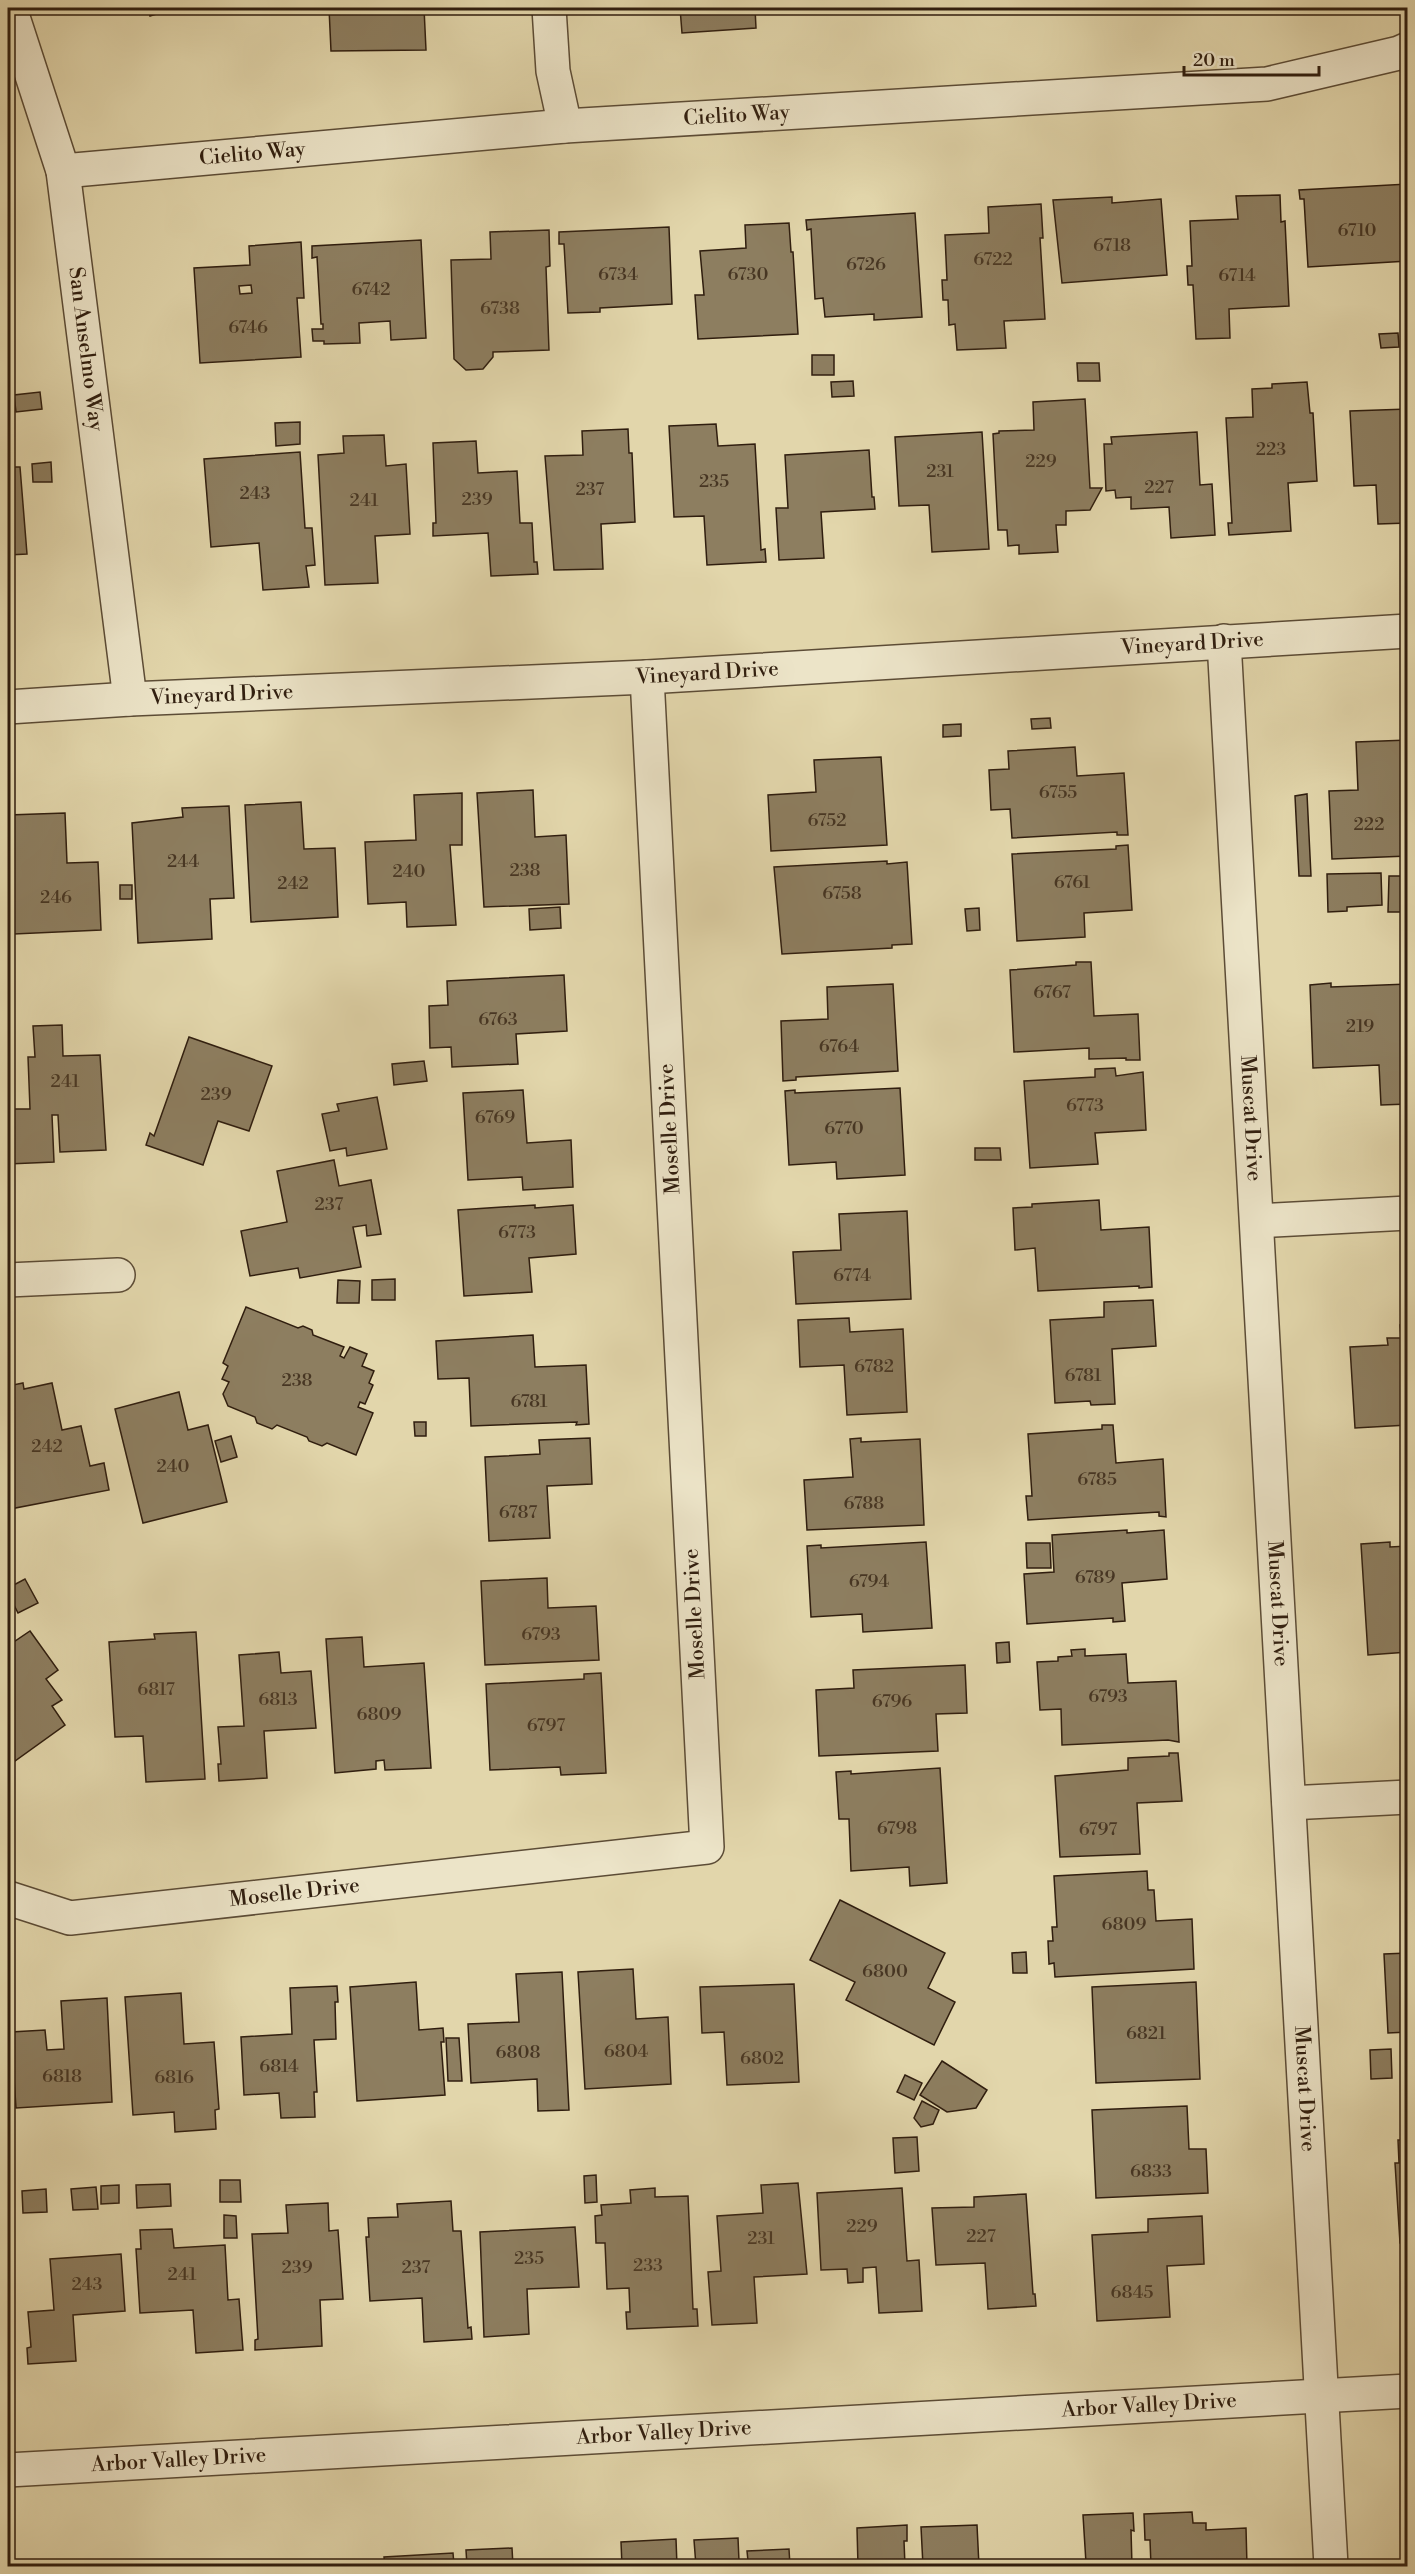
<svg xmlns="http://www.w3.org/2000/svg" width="1415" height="2574" font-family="'Libre Bodoni',serif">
	<rect width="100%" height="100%" fill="#e2d6ab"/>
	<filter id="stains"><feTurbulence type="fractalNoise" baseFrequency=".00333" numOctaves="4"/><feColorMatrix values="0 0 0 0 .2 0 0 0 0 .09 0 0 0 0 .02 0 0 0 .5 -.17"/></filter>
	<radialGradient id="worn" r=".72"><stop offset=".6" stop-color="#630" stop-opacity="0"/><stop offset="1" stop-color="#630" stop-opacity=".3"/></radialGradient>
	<g fill="#8d7e60" stroke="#301e0f" stroke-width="1.5" fill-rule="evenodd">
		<polygon points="148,8 176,8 150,16"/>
		<polygon points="329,8 395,8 395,11 424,8 426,50 331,51"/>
		<polygon points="680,8 755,8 756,28 682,33"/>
		<polygon points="1408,184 1408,261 1308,267 1304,199 1300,199 1299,190"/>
		<polygon points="1280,195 1281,222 1285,221 1289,306 1229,309 1230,338 1196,339 1193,285 1188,285 1187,266 1192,266 1190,221 1238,219 1236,196"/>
		<polygon points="1112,197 1112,203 1161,199 1167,275 1062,283 1053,200"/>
		<polygon points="1041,204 1043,238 1040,238 1045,319 1004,321 1006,348 957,350 955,324 949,325 948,300 943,300 942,280 947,280 945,235 989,233 988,207"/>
		<polygon points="915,213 922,317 874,320 874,314 825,317 823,298 815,299 811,229 807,230 806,220"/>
		<polygon points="789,223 791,252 793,252 798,334 698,339 695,295 704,295 700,251 746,248 745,225"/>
		<polygon points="669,227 672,304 600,308 600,312 568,313 564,244 559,244 559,232"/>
		<polygon points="549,230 550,266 546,267 549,350 493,352 493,357 483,369 466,370 454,359 451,260 491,259 490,232"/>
		<polygon points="421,240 426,338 391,340 390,321 359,323 360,343 324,344 324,341 313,341 312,329 323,329 323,324 321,324 317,257 312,258 312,246"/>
		<path d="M301,242L304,298H297L301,357L200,363L194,268L250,265L249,246ZM251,285L252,293L240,294L239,286Z"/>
		<polygon points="1398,333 1399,347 1381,348 1379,334"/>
		<rect x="812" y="355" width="22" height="20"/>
		<polygon points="1077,363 1099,363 1100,381 1078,381"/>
		<polygon points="853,381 854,396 832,397 831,382"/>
		<polygon points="1307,382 1310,413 1313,413 1317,481 1288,483 1291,531 1229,535 1228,523 1232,523 1226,418 1253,417 1252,389 1272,388 1272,384"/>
		<polygon points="40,392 42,409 16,412 14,395"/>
		<polygon points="1085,399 1090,488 1102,488 1090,510 1066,511 1066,525 1056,525 1058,552 1019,554 1019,545 1008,546 1007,530 998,530 993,434 999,433 999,431 1034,430 1033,402"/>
		<polygon points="1408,409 1408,523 1378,524 1376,485 1354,486 1350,411"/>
		<polygon points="300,422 300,444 276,446 275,423"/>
		<polygon points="716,424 718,446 755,444 761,550 765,549 766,562 707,565 704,516 674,517 669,426"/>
		<polygon points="628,429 629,453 632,453 635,522 601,524 603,569 554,570 545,456 583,455 582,431"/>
		<polygon points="982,432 989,549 932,552 929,505 899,506 895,437"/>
		<polygon points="1197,432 1200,485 1212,484 1215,535 1171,538 1169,507 1131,509 1131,497 1116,498 1115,490 1106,491 1104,444 1112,444 1111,437"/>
		<polygon points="384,435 386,466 406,464 410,534 375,536 378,583 325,585 318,455 344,453 343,436"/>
		<polygon points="476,441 478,473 517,471 520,523 532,523 534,562 537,562 538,574 491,576 488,533 433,536 433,523 436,523 433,443"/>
		<polygon points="869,450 872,497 874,497 875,509 821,512 824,558 779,560 776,508 788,508 785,455"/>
		<polygon points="300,452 305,528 312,528 315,565 306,566 309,587 263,590 259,543 211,547 204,459"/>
		<polygon points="51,462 52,482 33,482 32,464"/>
		<polygon points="8,467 20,467 27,554 8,555"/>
		<polygon points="1050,718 1051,728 1032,729 1031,719"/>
		<polygon points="961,724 961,736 943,737 943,725"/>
		<polygon points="1408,740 1408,856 1332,859 1329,791 1358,790 1356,742"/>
		<polygon points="1075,747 1077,776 1124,773 1128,835 1117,835 1117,832 1012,838 1010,809 991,810 989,770 1009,769 1008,751"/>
		<polygon points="881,757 887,845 771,851 768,795 816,792 814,760"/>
		<polygon points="533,790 535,837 566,835 569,904 484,907 477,793"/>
		<polygon points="462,793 462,845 450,845 456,925 407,927 406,902 368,904 365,842 416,840 414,795"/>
		<polygon points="1307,794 1311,876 1299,876 1295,796"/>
		<polygon points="301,802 304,849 335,848 338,917 251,922 245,805"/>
		<polygon points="229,806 234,898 210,899 212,939 138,943 132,823 183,817 182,808"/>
		<polygon points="65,813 67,863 98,862 101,930 14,934 8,815"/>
		<polygon points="1128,845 1132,910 1084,913 1085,937 1017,941 1012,854 1116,849 1116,846"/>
		<polygon points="887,861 887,864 907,862 912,944 892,945 892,948 782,954 774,867"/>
		<polygon points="1381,873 1382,905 1347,907 1347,911 1328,912 1327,874"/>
		<polygon points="1389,876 1403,876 1404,912 1388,912"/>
		<rect x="120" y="885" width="12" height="14"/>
		<polygon points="560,907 561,928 530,930 529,909"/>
		<polygon points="979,908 980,930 967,931 965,909"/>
		<polygon points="1076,962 1091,962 1094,1016 1138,1014 1140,1060 1126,1060 1126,1058 1089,1059 1089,1048 1014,1052 1010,970 1076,965"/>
		<polygon points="564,975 567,1031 516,1034 518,1064 452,1067 451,1047 430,1048 429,1006 448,1005 447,981"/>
		<polygon points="1331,983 1331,987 1408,984 1408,1104 1381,1105 1379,1065 1313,1068 1310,985"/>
		<polygon points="893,984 898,1071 796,1077 796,1080 783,1081 781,1021 828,1019 827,987"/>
		<polygon points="62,1025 63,1056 100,1055 106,1150 60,1152 58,1115 52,1115 54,1162 8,1164 8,1109 30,1109 28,1057 35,1057 33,1026"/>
		<polygon points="189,1037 272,1066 249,1131 218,1121 203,1165 146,1145 150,1133 154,1136"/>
		<polygon points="424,1061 427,1081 394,1085 392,1064"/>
		<polygon points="1115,1068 1116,1076 1143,1072 1146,1130 1095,1133 1098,1164 1030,1168 1024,1081 1095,1077 1095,1069"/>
		<polygon points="900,1088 905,1175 837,1179 836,1162 789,1165 785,1091 795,1090 795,1093"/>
		<polygon points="523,1090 527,1143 571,1140 573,1187 523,1190 522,1177 468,1180 463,1093"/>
		<polygon points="377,1097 387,1149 347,1156 346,1148 330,1151 322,1114 339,1111 337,1104"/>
		<polygon points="975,1148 1000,1148 1001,1160 975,1160"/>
		<polygon points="334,1160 339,1186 371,1180 381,1234 367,1236 366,1225 353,1227 361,1267 300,1278 298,1268 250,1276 241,1231 287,1222 277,1171"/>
		<polygon points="1099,1200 1101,1230 1149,1227 1152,1287 1139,1288 1139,1286 1038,1291 1035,1248 1015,1250 1013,1208 1032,1207 1032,1204"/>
		<polygon points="535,1205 535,1208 573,1205 576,1254 529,1258 532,1292 464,1296 458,1210"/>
		<polygon points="907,1211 911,1299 796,1304 793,1252 841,1250 839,1214"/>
		<polygon points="395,1279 395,1300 372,1300 372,1280"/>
		<polygon points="338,1280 360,1281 359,1303 337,1303"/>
		<polygon points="1153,1300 1156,1346 1112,1349 1115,1404 1091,1405 1090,1401 1055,1403 1050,1320 1104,1317 1104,1302"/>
		<polygon points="246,1307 298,1328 303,1326 312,1330 313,1335 344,1347 340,1356 344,1358 350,1347 367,1354 362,1366 374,1371 369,1383 373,1385 365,1404 360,1402 358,1407 373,1413 356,1455 327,1443 322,1446 309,1441 307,1437 277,1425 272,1429 257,1423 255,1417 228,1406 223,1394 229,1382 222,1379 228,1366 223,1363"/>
		<polygon points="849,1318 850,1332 903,1329 907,1412 847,1415 844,1365 800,1367 798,1320"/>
		<polygon points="1400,1325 1408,1325 1408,1425 1355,1428 1350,1347 1388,1345 1387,1338 1401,1338"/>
		<polygon points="533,1335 535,1367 586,1365 589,1424 576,1425 577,1422 471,1426 469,1378 438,1379 436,1341"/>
		<polygon points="23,1383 24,1389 52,1383 62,1430 81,1426 90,1466 104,1463 109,1490 10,1509 8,1499 8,1386"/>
		<polygon points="179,1392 188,1430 208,1425 227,1502 143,1523 115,1409"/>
		<polygon points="414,1422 426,1422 426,1436 415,1436"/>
		<polygon points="1102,1425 1113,1425 1116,1463 1163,1459 1166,1517 1159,1516 1159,1512 1028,1520 1026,1496 1032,1496 1028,1434 1102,1429"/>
		<polygon points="231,1436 237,1457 221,1462 215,1441"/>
		<polygon points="590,1438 592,1484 547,1486 550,1538 489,1541 485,1457 540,1454 539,1440"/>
		<polygon points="861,1438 861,1442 920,1439 924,1525 807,1530 804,1480 853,1477 850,1439"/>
		<polygon points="1127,1530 1127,1533 1164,1530 1167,1579 1122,1583 1125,1621 1113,1622 1113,1618 1027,1624 1024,1574 1054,1572 1052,1535"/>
		<polygon points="926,1542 932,1628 863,1632 862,1614 811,1617 807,1546 821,1545 821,1548"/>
		<polygon points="1390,1542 1390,1547 1408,1546 1408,1652 1368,1655 1361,1544"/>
		<polygon points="1026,1543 1050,1543 1051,1568 1027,1568"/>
		<polygon points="547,1578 548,1608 596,1606 599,1660 485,1665 481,1581"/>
		<polygon points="25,1579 38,1603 18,1613 8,1593 8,1588"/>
		<polygon points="30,1631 58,1670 46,1679 62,1700 52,1706 65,1725 8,1766 8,1660 10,1658 8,1654 8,1646"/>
		<polygon points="196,1632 205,1779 146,1782 143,1736 115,1737 109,1642 155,1639 154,1634"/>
		<polygon points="362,1637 364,1667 424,1663 431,1768 385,1770 384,1760 376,1761 376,1769 335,1773 326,1639"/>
		<polygon points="1009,1642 1010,1662 997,1663 996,1643"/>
		<polygon points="1085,1649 1085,1656 1126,1654 1128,1683 1176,1681 1179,1742 1168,1740 1062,1745 1061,1709 1040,1710 1037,1662 1058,1661 1058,1657 1072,1656 1071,1650"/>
		<polygon points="279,1652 281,1673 311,1671 316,1728 264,1731 267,1778 219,1781 218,1764 221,1764 218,1727 244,1726 239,1655"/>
		<polygon points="965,1665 967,1713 936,1714 938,1751 819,1756 816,1690 854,1688 853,1670"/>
		<polygon points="601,1673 606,1773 561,1775 560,1767 490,1770 486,1684 584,1679 584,1674"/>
		<polygon points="1169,1753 1178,1753 1182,1801 1137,1803 1140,1854 1060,1857 1055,1776 1128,1770 1128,1758 1169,1756"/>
		<polygon points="940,1768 947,1883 910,1886 909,1867 851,1871 849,1819 839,1819 836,1772 851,1771 851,1774"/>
		<polygon points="1147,1871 1148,1890 1154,1890 1156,1921 1192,1919 1194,1969 1055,1977 1054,1963 1049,1964 1048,1941 1053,1941 1052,1927 1057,1927 1054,1876"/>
		<polygon points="840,1900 945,1953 928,1988 955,2002 934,2045 846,2000 855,1982 810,1960"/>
		<polygon points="1026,1952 1027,1973 1013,1973 1012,1953"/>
		<polygon points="1408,1953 1408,2032 1388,2033 1384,1954"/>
		<polygon points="633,1969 636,2019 668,2017 671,2084 585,2089 578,1972"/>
		<polygon points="562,1972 569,2110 538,2111 537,2079 471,2083 468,2024 519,2022 516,1974"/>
		<polygon points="416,1982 419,2030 443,2028 444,2042 441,2042 445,2095 357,2101 350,1987"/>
		<polygon points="1196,1982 1200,2079 1096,2083 1092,1987"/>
		<polygon points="794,1984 799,2082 727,2085 724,2032 702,2033 700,1987"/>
		<polygon points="337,1986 338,2002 335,2002 336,2039 314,2040 317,2092 314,2092 315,2117 281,2118 279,2093 244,2095 241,2037 292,2034 290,1988"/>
		<polygon points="181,1993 184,2044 214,2042 219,2109 215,2110 216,2129 175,2132 174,2112 133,2115 125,1997"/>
		<polygon points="107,1998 112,2102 16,2108 11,2032 45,2030 47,2050 64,2049 61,2001"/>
		<polygon points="446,2038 459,2038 462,2081 448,2081"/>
		<polygon points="1391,2049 1392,2078 1371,2079 1370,2050"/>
		<polygon points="942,2061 987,2090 976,2108 947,2112 920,2095"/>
		<polygon points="905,2075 922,2083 914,2100 897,2092"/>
		<polygon points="922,2101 939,2110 933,2124 921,2127 914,2118"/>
		<polygon points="1187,2106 1189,2149 1206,2149 1208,2193 1096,2198 1092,2110"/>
		<polygon points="917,2137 919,2171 895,2173 893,2138"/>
		<polygon points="1398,2140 1408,2140 1408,2242 1400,2243 1395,2163 1399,2163"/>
		<polygon points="596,2175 597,2202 585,2203 584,2176"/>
		<polygon points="220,2180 240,2180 241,2202 220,2202"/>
		<polygon points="798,2183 807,2274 754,2277 757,2323 712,2325 708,2272 721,2271 717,2216 763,2213 761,2185"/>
		<polygon points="170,2184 171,2206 137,2208 136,2185"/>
		<polygon points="119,2185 119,2203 101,2204 101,2186"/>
		<polygon points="96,2187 98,2209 73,2210 71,2189"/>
		<polygon points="655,2188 655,2197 688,2196 693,2309 697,2309 698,2326 627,2329 626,2312 630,2312 629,2288 607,2289 605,2243 596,2243 595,2216 602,2215 601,2205 631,2203 630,2190"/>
		<polygon points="902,2188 907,2261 919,2260 922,2311 879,2313 876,2267 863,2268 863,2282 848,2283 847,2269 821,2270 817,2193"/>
		<polygon points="46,2189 47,2212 23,2213 22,2191"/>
		<polygon points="1026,2194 1033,2294 1035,2294 1036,2306 988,2309 985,2263 936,2265 932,2208 974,2207 974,2197"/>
		<polygon points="451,2201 453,2231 461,2231 468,2328 471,2327 472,2339 424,2342 422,2298 370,2301 366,2237 369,2237 368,2218 398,2217 397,2204"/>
		<polygon points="328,2203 329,2231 338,2230 343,2299 320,2300 322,2346 255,2350 255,2340 258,2339 252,2234 288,2233 286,2205"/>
		<polygon points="224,2215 236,2216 237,2238 224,2238"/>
		<polygon points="1202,2216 1204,2264 1167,2266 1170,2317 1097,2321 1092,2235 1148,2232 1148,2219"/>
		<polygon points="575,2227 579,2287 527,2289 529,2334 484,2337 480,2232"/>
		<polygon points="172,2229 174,2248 225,2245 228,2300 239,2299 243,2350 196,2353 193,2310 140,2313 136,2249 141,2249 140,2230"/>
		<polygon points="121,2254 125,2311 73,2315 76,2361 28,2364 27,2348 31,2347 28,2312 54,2310 50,2259"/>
		<polygon points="8,2310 10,2347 12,2347 14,2362 8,2362"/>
		<polygon points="1192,2512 1193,2523 1206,2523 1206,2530 1246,2528 1247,2566 1151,2566 1150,2540 1145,2540 1144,2514"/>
		<polygon points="1133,2513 1134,2531 1131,2530 1132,2566 1037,2566 1086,2563 1083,2515"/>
		<polygon points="907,2525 907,2541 904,2541 905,2566 858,2566 857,2528"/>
		<polygon points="977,2525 979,2566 923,2566 921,2527"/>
		<polygon points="738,2538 739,2561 748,2561 747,2551 789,2549 790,2566 696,2566 694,2540"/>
		<polygon points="676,2539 677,2566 622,2566 621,2542"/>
		<polygon points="512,2548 513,2566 467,2566 466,2550"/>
		<polygon points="453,2553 454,2565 450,2566 385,2566 384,2557"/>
	</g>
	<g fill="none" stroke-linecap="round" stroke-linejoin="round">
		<g stroke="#5c4c36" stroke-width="36">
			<g id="minor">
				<path id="s1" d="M10,8L63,171L130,699"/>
				<polyline points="549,8 553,71 565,126"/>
				<path id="s2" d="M63,171L565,126L1267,84L1399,53L1408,49"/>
				<path id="s3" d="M1224,641L1331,2566"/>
				<path id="s4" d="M8,707L130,699L647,677L1408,631"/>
				<polyline points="1257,1221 1408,1213"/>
				<polyline points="8,1280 118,1275"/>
				<polyline points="1289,1803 1408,1797"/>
				<path id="s5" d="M8,1898L70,1918L707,1847L647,677"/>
				<path id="s6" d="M8,2470L1408,2391"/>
			</g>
		</g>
		<use href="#minor" stroke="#ece4c8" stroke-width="33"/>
	</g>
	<g text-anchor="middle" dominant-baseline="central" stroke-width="6" stroke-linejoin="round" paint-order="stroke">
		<g font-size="18" fill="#473623">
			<text x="1357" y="230">6710</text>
			<text x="1112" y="245">6718</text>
			<text x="993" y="259">6722</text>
			<text x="866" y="264">6726</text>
			<text x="618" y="274">6734</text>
			<text x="748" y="274">6730</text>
			<text x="1237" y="275">6714</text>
			<text x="371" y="289">6742</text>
			<text x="500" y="308">6738</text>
			<text x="248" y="327">6746</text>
			<text x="1271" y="449">223</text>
			<text x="1041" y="461">229</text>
			<text x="940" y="471">231</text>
			<text x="714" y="481">235</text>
			<text x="1159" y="487">227</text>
			<text x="590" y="489">237</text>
			<text x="255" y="493">243</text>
			<text x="477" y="499">239</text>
			<text x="364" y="500">241</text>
			<text x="1058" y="792">6755</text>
			<text x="827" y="820">6752</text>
			<text x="1369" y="824">222</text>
			<text x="183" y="861">244</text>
			<text x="525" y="870">238</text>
			<text x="409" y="871">240</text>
			<text x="1072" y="882">6761</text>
			<text x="293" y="883">242</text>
			<text x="842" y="893">6758</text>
			<text x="56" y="897">246</text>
			<text x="1052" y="992">6767</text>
			<text x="498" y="1019">6763</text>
			<text x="1360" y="1026">219</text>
			<text x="839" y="1046">6764</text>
			<text x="65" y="1081">241</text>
			<text x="216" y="1094">239</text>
			<text x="1085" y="1105">6773</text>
			<text x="495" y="1117">6769</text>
			<text x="844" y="1128">6770</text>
			<text x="329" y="1204">237</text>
			<text x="517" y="1232">6773</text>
			<text x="852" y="1275">6774</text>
			<text x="874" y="1366">6782</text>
			<text x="1083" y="1375">6781</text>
			<text x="297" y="1380">238</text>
			<text x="529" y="1401">6781</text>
			<text x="47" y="1446">242</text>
			<text x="173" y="1466">240</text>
			<text x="1097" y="1479">6785</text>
			<text x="864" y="1503">6788</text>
			<text x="518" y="1512">6787</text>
			<text x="1095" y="1577">6789</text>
			<text x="869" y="1581">6794</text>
			<text x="541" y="1634">6793</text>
			<text x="156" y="1689">6817</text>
			<text x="1108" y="1696">6793</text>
			<text x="278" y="1699">6813</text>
			<text x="892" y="1701">6796</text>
			<text x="379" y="1714">6809</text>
			<text x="546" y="1725">6797</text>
			<text x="897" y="1828">6798</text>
			<text x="1098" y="1829">6797</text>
			<text x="1124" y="1924">6809</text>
			<text x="885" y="1971">6800</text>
			<text x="1146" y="2033">6821</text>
			<text x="626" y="2051">6804</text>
			<text x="518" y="2052">6808</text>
			<text x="762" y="2058">6802</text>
			<text x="279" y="2066">6814</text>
			<text x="62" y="2076">6818</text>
			<text x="174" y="2077">6816</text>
			<text x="1151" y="2171">6833</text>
			<text x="862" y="2226">229</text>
			<text x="981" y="2236">227</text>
			<text x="761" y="2238">231</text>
			<text x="529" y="2258">235</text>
			<text x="648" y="2265">233</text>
			<text x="297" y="2267">239</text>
			<text x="416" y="2267">237</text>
			<text x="182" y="2274">241</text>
			<text x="87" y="2284">243</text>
			<text x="1132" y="2292">6845</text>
		</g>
		<g font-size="21" fill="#301e0f" stroke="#ece4c8">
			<text stroke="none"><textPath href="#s2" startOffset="676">Cielito Way</textPath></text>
			<text stroke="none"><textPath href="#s2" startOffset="190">Cielito Way</textPath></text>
			<text stroke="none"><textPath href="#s1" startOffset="351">San Anselmo Way</textPath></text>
			<text stroke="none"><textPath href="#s4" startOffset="1186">Vineyard Drive</textPath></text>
			<text stroke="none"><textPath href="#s4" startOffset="700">Vineyard Drive</textPath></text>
			<text stroke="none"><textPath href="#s4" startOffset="214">Vineyard Drive</textPath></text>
			<text stroke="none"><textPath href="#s3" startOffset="478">Muscat Drive</textPath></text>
			<text transform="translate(670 1129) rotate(-93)">Moselle Drive</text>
			<text stroke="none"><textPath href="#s3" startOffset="964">Muscat Drive</textPath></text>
			<text transform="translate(695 1614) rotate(-93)">Moselle Drive</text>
			<text stroke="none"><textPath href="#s5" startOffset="291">Moselle Drive</textPath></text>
			<text stroke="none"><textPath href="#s3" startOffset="1450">Muscat Drive</textPath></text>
			<text stroke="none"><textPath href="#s6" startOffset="1143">Arbor Valley Drive</textPath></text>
			<text stroke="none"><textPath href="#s6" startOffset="657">Arbor Valley Drive</textPath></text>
			<text stroke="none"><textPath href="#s6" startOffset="171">Arbor Valley Drive</textPath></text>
		</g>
	</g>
	<rect width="1415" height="2574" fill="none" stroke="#e2d6ab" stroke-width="30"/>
	<rect x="9" y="9" width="1397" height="2556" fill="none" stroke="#301e0f" stroke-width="3"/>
	<rect x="15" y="15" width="1385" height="2544" fill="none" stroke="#301e0f" stroke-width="1.5"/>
	<path d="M1184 66v9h135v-9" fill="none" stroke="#301e0f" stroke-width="3"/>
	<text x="1193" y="66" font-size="18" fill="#301e0f" stroke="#ece4c8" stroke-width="4.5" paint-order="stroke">20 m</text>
	<rect width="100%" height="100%" filter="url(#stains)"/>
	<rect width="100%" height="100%" fill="url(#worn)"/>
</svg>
